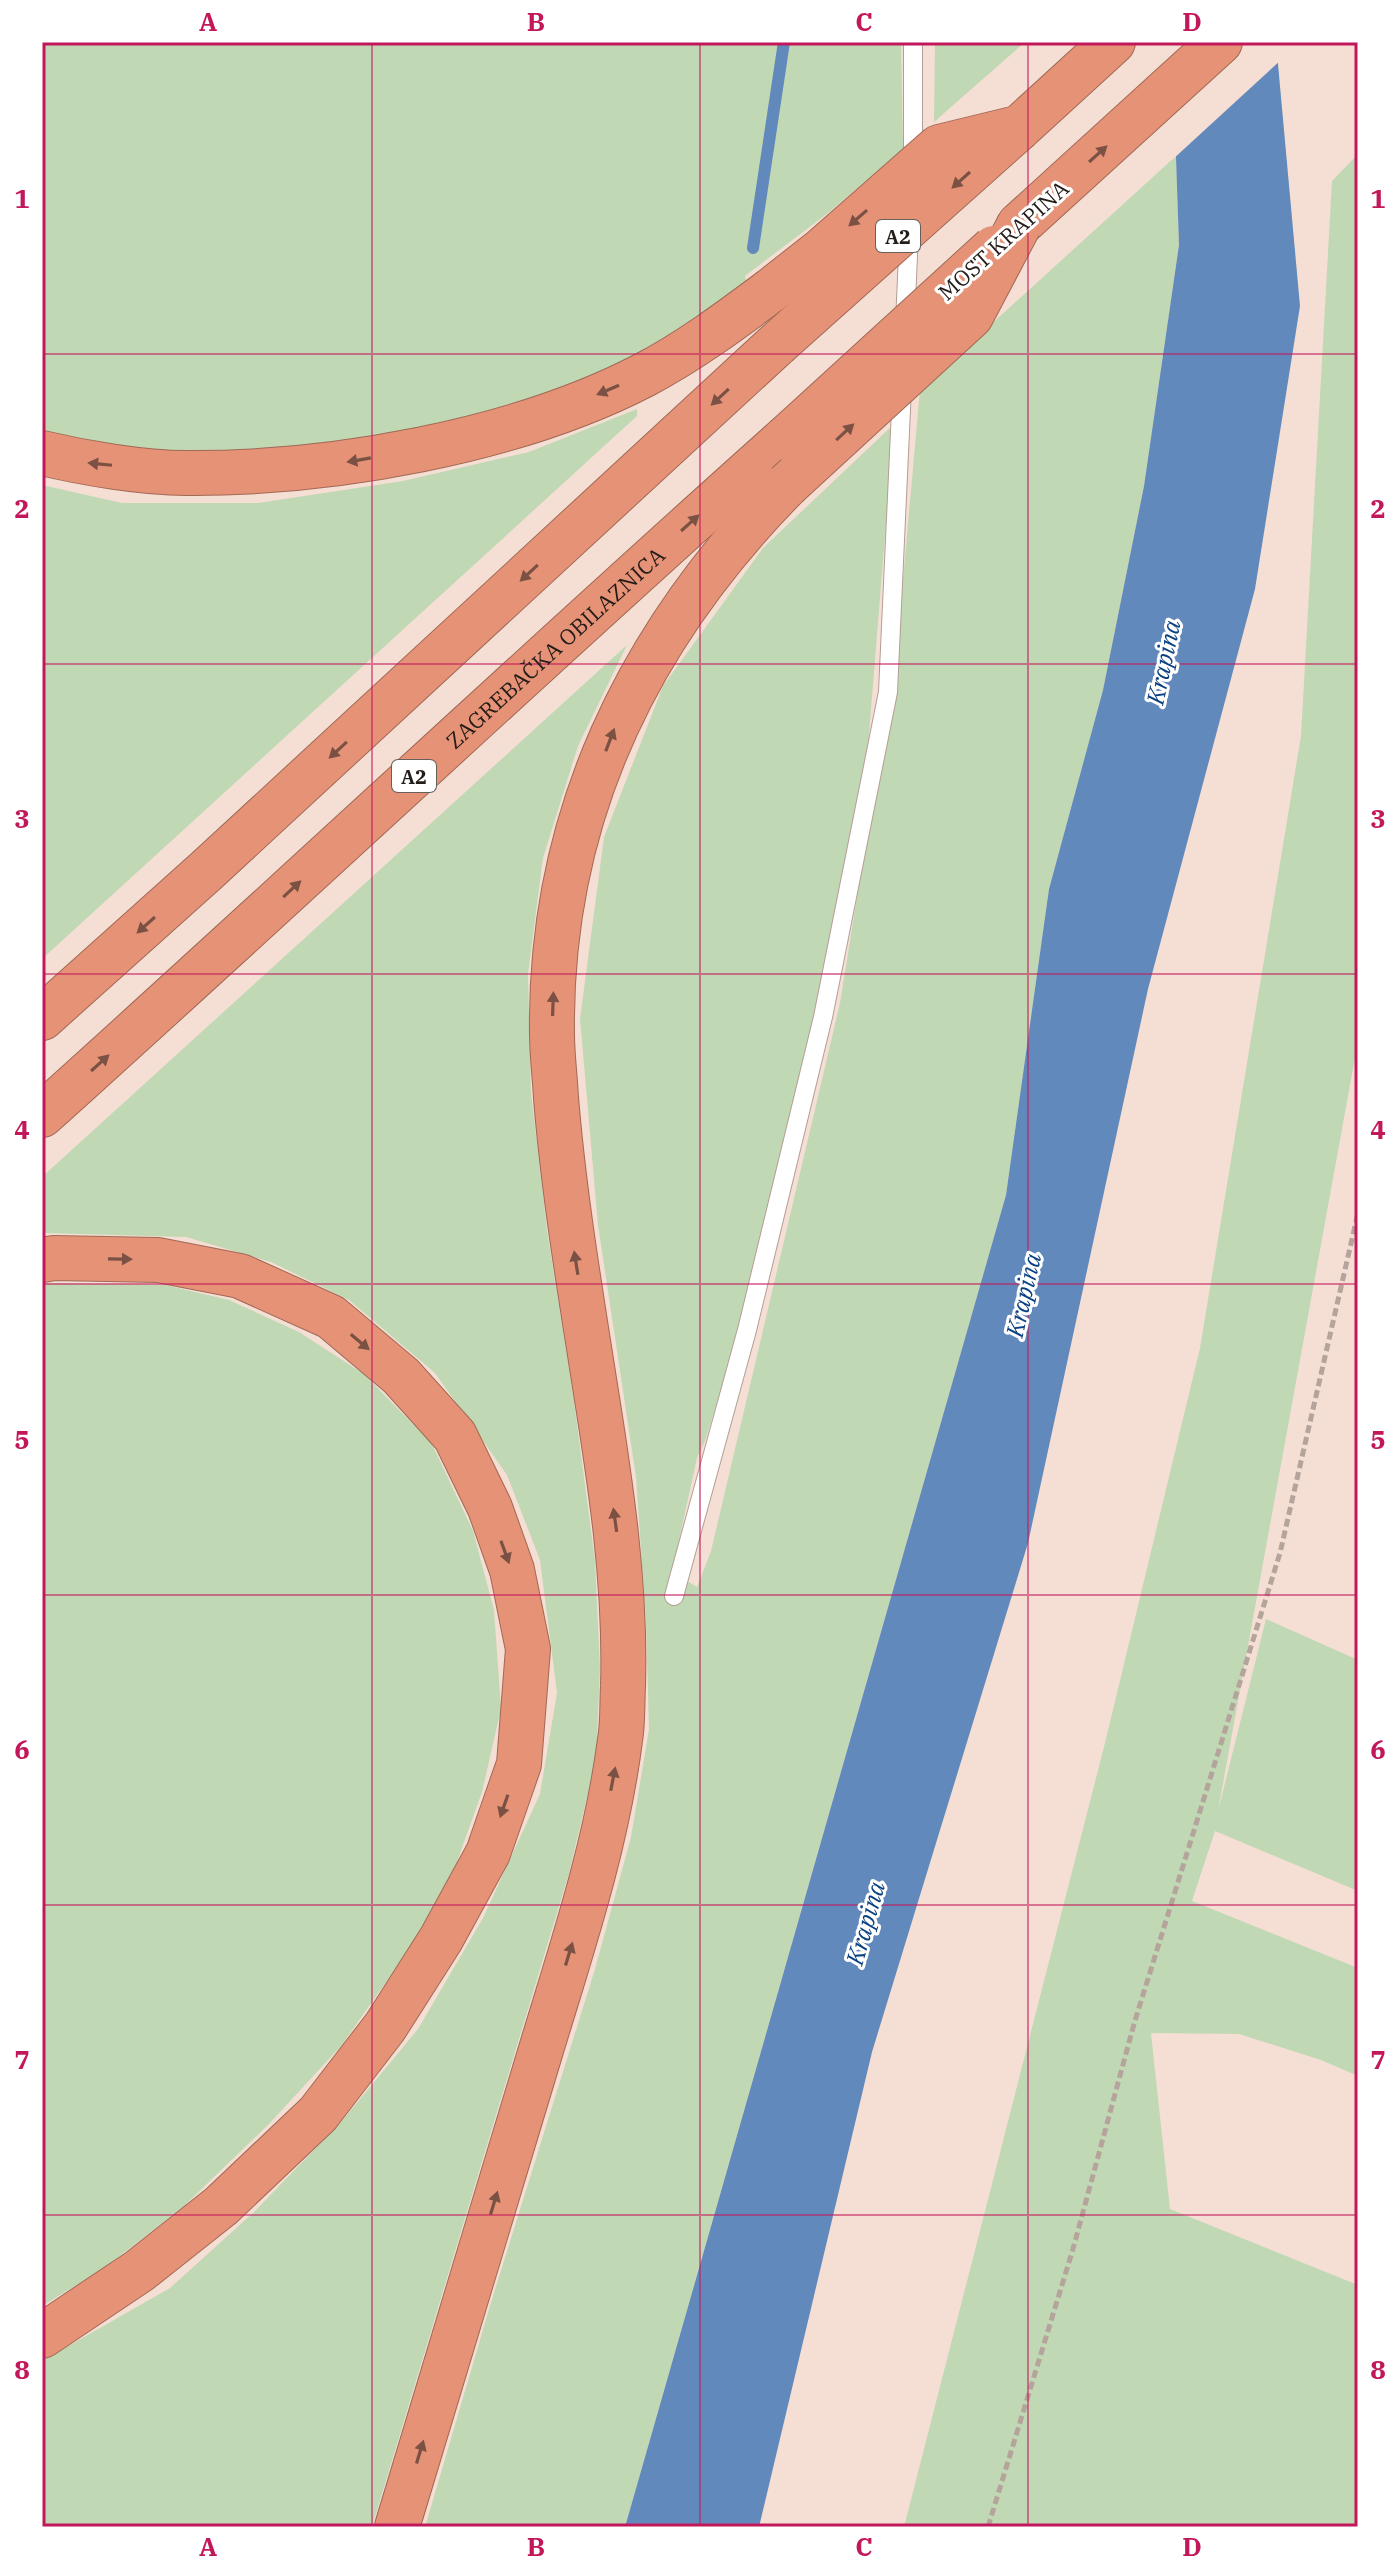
<svg xmlns="http://www.w3.org/2000/svg" width="1400" height="2569" font-family="'IBM Plex Serif',serif">
	<rect width="100%" height="100%" fill="#f5dfd4"/>
	<g fill="#c1d8b4">
		<polygon points="42,42 901,42 903,149 828,213 745,276 747,285 677,335 622,365 538,399 416,430 277,450 161,454 42,432"/>
		<polygon points="935,42 1025,42 934,122"/>
		<polygon points="1358,154 1358,1041 1218,1811 1266,1619 1358,1660 1358,1891 1215,1831 1192,1901 1358,1968 1358,2076 1321,2060 1239,2034 1151,2033 1170,2209 1358,2285 1358,2527 904,2527 1104,1747 1200,1348 1301,736 1332,181"/>
		<polygon points="1176,156 1179,245 1144,486 1103,690 1049,889 1006,1195 625,2527 425,2527 489,2309 595,1969 631,1837 649,1729 646,1621 636,1477 598,1225 580,1019 604,837 663,686 763,548 894,424 867,759 823,996 753,1287 705,1441 697,1458 672,1572 697,1587 711,1551 840,1003 897,648 920,389"/>
		<polygon points="637,409 637,416 42,959 42,485 122,503 258,503 403,481 529,452"/>
		<polygon points="627,645 578,746 543,858 528,974 531,1092 547,1230 574,1401 595,1561 600,1669 596,1759 569,1873 372,2527 42,2527 42,2361 170,2288 254,2212 341,2122 418,2029 483,1918 540,1794 557,1693 540,1560 507,1475 435,1373 349,1300 271,1262 186,1237 42,1233 42,1177"/>
		<polygon points="49,1283 165,1285 229,1300 299,1332 364,1374 432,1444 473,1531 494,1610 501,1709 482,1792 449,1884 398,1965 341,2046 269,2124 184,2206 103,2269 42,2306 42,1286"/>
	</g>
	<polygon fill="#6289bc" points="1172,42 1276,42 1300,306 1255,589 1148,989 1028,1543 872,2052 759,2527 625,2527 1006,1195 1049,889 1103,690 1144,486 1179,245"/>
	<polygon fill="#f5dfd4" points="1168,42 1280,42 1282,59 1172,160"/>
	<g fill="none" stroke-linecap="round" stroke-linejoin="round">
		<polyline stroke="#6289bc" stroke-width="12" points="753,248 784,42"/>
		<g stroke="#b39e94" stroke-width="20">
			<g id="lane">
				<polyline points="913,163 913,42"/>
				<polyline points="905,323 909,233"/>
				<polyline points="674,1596 747,1330 823,1017 888,692 902,388"/>
			</g>
		</g>
		<g stroke="#a16956" stroke-width="46">
			<g id="highway">
				<polyline points="1019,128 1113,42"/>
				<polyline points="1019,225 1220,42"/>
				<path d="M42,453C84,463 143,473 186,473C330,474 515,442 644,375C688,352 730,321 770,291"/>
				<polyline points="42,1018 206,871 777,344"/>
				<path id="s1" d="M42,1115C291,891 536,661 786,438"/>
				<polyline points="42,1260 54,1258 158,1260 240,1276 331,1317 401,1376 455,1436 490,1508 512,1570 528,1649 519,1764 488,1853 441,1939 385,2027 318,2114 221,2206 139,2271 42,2336"/>
				<path d="M397,2527C444,2372 490,2217 537,2063C569,1956 606,1850 620,1740C623,1722 622,1704 623,1686C626,1585 611,1486 595,1386C580,1290 564,1195 556,1098C555,1077 552,1055 552,1034C549,818 638,636 787,485"/>
			</g>
		</g>
		<polyline stroke="#b5a49b" stroke-width="5" stroke-dasharray="8 4" stroke-linecap="butt" points="988,2527 1073,2249 1134,2024 1280,1553 1358,1213"/>
		<use href="#lane" stroke="#fff" stroke-width="18"/>
		<use href="#highway" stroke="#e59277" stroke-width="44"/>
		<g stroke="#a16956" stroke-width="46" stroke-linecap="butt">
			<g id="highway-bridge">
				<polyline points="770,291 822,250 939,147 1013,129"/>
				<polyline points="777,344 1019,128"/>
				<polyline points="786,438 994,248"/>
				<polyline points="787,485 971,316 1019,225"/>
			</g>
		</g>
		<use href="#highway-bridge" stroke="#e59277" stroke-width="44"/>
	</g>
	<defs><path id="oneway-solid" d="M-6-.8H1V-3.2L6.5 0L1 3.2V.8H-6Z" transform="scale(2)"/></defs>
	<g fill="#7b5143">
		<use href="#oneway-solid" transform="translate(1098 154) rotate(-42)"/>
		<use href="#oneway-solid" transform="translate(961 180) rotate(138)"/>
		<use href="#oneway-solid" transform="translate(858 218) rotate(139)"/>
		<use href="#oneway-solid" transform="translate(608 390) rotate(157)"/>
		<use href="#oneway-solid" transform="translate(720 397) rotate(137)"/>
		<use href="#oneway-solid" transform="translate(845 432) rotate(-43)"/>
		<use href="#oneway-solid" transform="translate(359 460) rotate(170)"/>
		<use href="#oneway-solid" transform="translate(100 464) rotate(-174)"/>
		<use href="#oneway-solid" transform="translate(690 523) rotate(-42)"/>
		<use href="#oneway-solid" transform="translate(529 573) rotate(137)"/>
		<use href="#oneway-solid" transform="translate(610 740) rotate(-69)"/>
		<use href="#oneway-solid" transform="translate(338 750) rotate(137)"/>
		<use href="#oneway-solid" transform="translate(292 889) rotate(-43)"/>
		<use href="#oneway-solid" transform="translate(146 925) rotate(138)"/>
		<use href="#oneway-solid" transform="translate(553 1004) rotate(-88)"/>
		<use href="#oneway-solid" transform="translate(100 1063) rotate(-42)"/>
		<use href="#oneway-solid" transform="translate(120 1259) rotate(1)"/>
		<use href="#oneway-solid" transform="translate(576 1263) rotate(-99)"/>
		<use href="#oneway-solid" transform="translate(360 1342) rotate(40)"/>
		<use href="#oneway-solid" transform="translate(615 1520) rotate(-98)"/>
		<use href="#oneway-solid" transform="translate(505 1552) rotate(70)"/>
		<use href="#oneway-solid" transform="translate(613 1779) rotate(-79)"/>
		<use href="#oneway-solid" transform="translate(504 1806) rotate(109)"/>
		<use href="#oneway-solid" transform="translate(569 1954) rotate(-73)"/>
		<use href="#oneway-solid" transform="translate(494 2203) rotate(-73)"/>
		<use href="#oneway-solid" transform="translate(420 2452) rotate(-73)"/>
	</g>
	<path fill="none" stroke="#c2185b" stroke-width="2" stroke-opacity="0.55" d="M372,42V2527M700,42V2527M1028,42V2527M42,354H1358M42,664H1358M42,974H1358M42,1284H1358M42,1595H1358M42,1905H1358M42,2215H1358"/>
	<g text-anchor="middle" dominant-baseline="central" stroke-width="6" stroke-linejoin="round" paint-order="stroke">
		<g fill="#fff" stroke="#66605d" stroke-width="2">
			<rect x="876" y="220" width="44" height="32" rx="6"/>
			<rect x="392" y="760" width="44" height="32" rx="6"/>
		</g>
		<g font-size="20" font-weight="bold" fill="#241c18">
			<text x="898" y="236">A2</text>
			<text x="414" y="776">A2</text>
		</g>
		<g font-size="22" fill="#241c18" stroke="#fff">
			<text transform="translate(1003 240) rotate(-42)">MOST KRAPINA</text>
			<text stroke="none"><textPath href="#s1" startOffset="694">ZAGREBAČKA OBILAZNICA</textPath></text>
		</g>
		<g font-size="24" font-style="italic" fill="#0a4180" stroke="#fff">
			<text transform="translate(1163 662) rotate(-78)">Krapina</text>
			<text transform="translate(1023 1295) rotate(-77)">Krapina</text>
			<text transform="translate(865 1923) rotate(-74)">Krapina</text>
		</g>
	</g>
	<rect width="1400" height="2569" fill="none" stroke="#ffffff" stroke-width="88"/>
	<rect x="44" y="44" width="1312" height="2481" fill="none" stroke="#c2185b" stroke-width="3"/>
	<g font-size="26" text-anchor="middle" font-weight="bold" fill="#c2185b">
		<text x="208" y="31">A</text>
		<text x="536" y="31">B</text>
		<text x="864" y="31">C</text>
		<text x="1192" y="31">D</text>
		<text x="22" y="208">1</text>
		<text x="1378" y="208">1</text>
		<text x="22" y="518">2</text>
		<text x="1378" y="518">2</text>
		<text x="22" y="828">3</text>
		<text x="1378" y="828">3</text>
		<text x="22" y="1139">4</text>
		<text x="1378" y="1139">4</text>
		<text x="22" y="1449">5</text>
		<text x="1378" y="1449">5</text>
		<text x="22" y="1759">6</text>
		<text x="1378" y="1759">6</text>
		<text x="22" y="2069">7</text>
		<text x="1378" y="2069">7</text>
		<text x="22" y="2379">8</text>
		<text x="1378" y="2379">8</text>
		<text x="208" y="2556">A</text>
		<text x="536" y="2556">B</text>
		<text x="864" y="2556">C</text>
		<text x="1192" y="2556">D</text>
	</g>
</svg>
